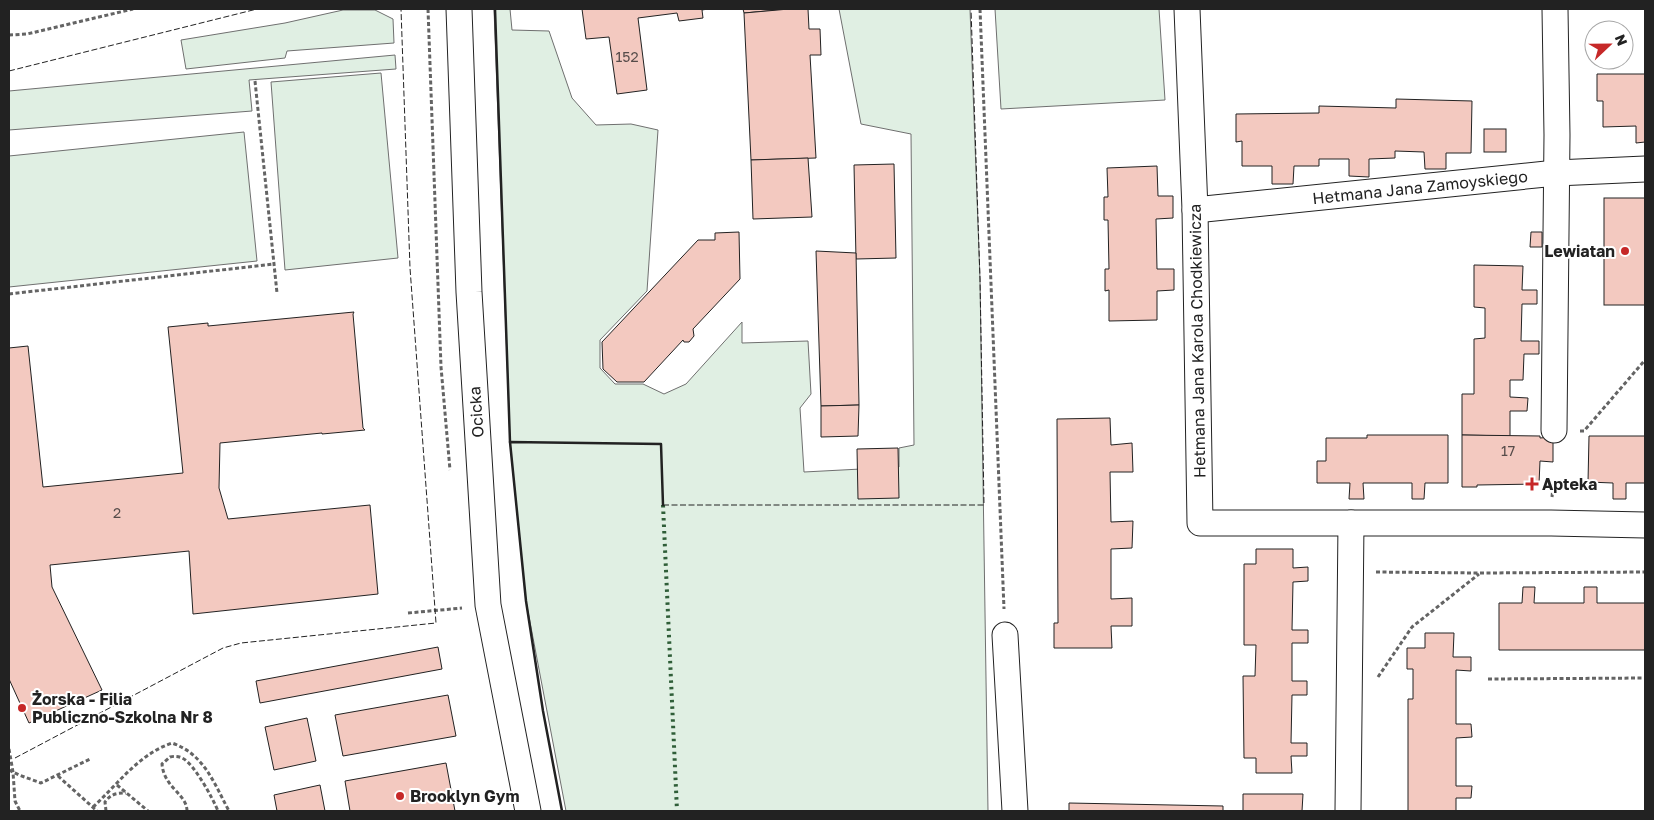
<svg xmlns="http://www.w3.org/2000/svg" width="1654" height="820" font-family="'Golos Text',sans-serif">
	<rect width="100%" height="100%" fill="#fff"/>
	<g fill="#e0efe3" stroke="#6f6f6f">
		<polygon points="494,9 510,9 512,30 549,31 572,98 596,125 631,124 658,130 647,291 600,340 600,368 615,384 643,384 664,394 686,384 742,322 742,343 808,341 811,394 800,408 804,472 899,467 899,448 914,445 911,134 861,124 839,9 970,9 980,279 988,811 566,811 526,601 510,442"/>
		<polygon points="995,9 1159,9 1165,100 1001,109"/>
		<polygon points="343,10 375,10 393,19 394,43 287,51 285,58 186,69 181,40 285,23"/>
		<polygon points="395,55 396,69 249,80 252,111 9,130 9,91"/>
		<polygon points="381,73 398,258 285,270 271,82"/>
		<polygon points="244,132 257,261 9,287 9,156"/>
	</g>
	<g fill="#f3c9c0" stroke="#222">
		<polygon points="582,9 708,9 702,10 703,18 679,21 677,13 638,18 647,90 617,94 609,37 586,39"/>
		<polygon points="743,9 789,9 744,13"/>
		<polygon points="789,9 808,9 809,29 820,29 821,55 810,55 816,158 751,160 744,13"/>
		<polygon points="1597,74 1645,74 1645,142 1636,143 1636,126 1603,127 1603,101 1597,101"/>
		<polygon points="1396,99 1472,101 1471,153 1446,153 1446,169 1425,169 1424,152 1395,151 1395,158 1369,159 1369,177 1349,176 1349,159 1319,159 1319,166 1294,166 1293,184 1272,184 1272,166 1242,166 1242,141 1236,142 1236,114 1319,113 1319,106 1396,108"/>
		<rect x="1484" y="129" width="22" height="23"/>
		<polygon points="808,158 812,217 753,219 751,160"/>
		<polygon points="894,164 896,258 856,259 854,165"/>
		<polygon points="1157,166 1158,196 1173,196 1173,218 1156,219 1157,269 1174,269 1174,290 1157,291 1157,320 1109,321 1109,290 1105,291 1105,269 1109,269 1108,220 1104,220 1104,197 1108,197 1107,168"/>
		<rect x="1604" y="198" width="41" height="107"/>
		<polygon points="739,232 740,279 693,329 694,336 689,342 684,342 683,340 644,382 617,382 603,369 602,342 698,240 715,240 715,233"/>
		<polygon points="1531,232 1542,232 1542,247 1530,247"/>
		<polygon points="816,251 856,253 859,405 821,406"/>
		<polygon points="1474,265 1523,266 1522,290 1537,290 1537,304 1522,304 1521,341 1539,341 1539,354 1524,354 1523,380 1510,380 1510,397 1528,398 1527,411 1510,411 1510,436 1462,435 1462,394 1474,394 1474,339 1485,338 1485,308 1474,307"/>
		<polygon points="354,312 353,314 363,428 365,430 322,434 322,433 220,443 219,488 228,519 370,505 378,594 193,614 189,551 50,565 52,587 102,690 29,723 9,679 9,348 28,346 43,487 183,473 168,327 208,323 208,326"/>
		<polygon points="859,405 858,436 821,437 821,406"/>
		<polygon points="1110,418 1111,445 1132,443 1133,472 1110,472 1111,522 1133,521 1132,548 1111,549 1111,599 1132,598 1132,626 1111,626 1112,648 1054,648 1054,623 1058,623 1057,419"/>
		<polygon points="1367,435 1448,435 1448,483 1425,483 1424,499 1412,499 1412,483 1363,483 1364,499 1349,499 1350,483 1317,483 1317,461 1326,461 1326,438 1367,438"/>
		<polygon points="1462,435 1540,436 1540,438 1553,437 1553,462 1540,461 1539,484 1477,485 1477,487 1462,487"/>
		<polygon points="1589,436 1645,436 1645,483 1626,483 1626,499 1613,499 1613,483 1588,482"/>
		<polygon points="898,448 899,498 858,499 857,449"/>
		<polygon points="1256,549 1293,549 1293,568 1308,567 1308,581 1293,582 1292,630 1308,630 1308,643 1292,643 1292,681 1307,681 1307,695 1292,695 1291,743 1307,743 1307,756 1291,756 1292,773 1256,773 1256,758 1244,758 1243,676 1255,676 1256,645 1244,645 1244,564 1256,564"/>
		<polygon points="1523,587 1535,587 1534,603 1584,603 1584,587 1597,587 1597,603 1645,603 1645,650 1499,650 1499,603 1522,603"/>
		<polygon points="1425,633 1454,633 1453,657 1471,657 1471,671 1456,670 1456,724 1471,724 1472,737 1456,738 1456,786 1472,786 1471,798 1456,798 1456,811 1408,811 1408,699 1413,699 1413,669 1407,669 1407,648 1425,648"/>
		<polygon points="438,647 442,669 260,703 256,681"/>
		<polygon points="448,695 456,736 343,756 335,715"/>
		<polygon points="307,718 316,761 274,770 265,727"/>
		<polygon points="446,763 455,811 350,811 345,781"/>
		<polygon points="320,785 325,811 277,811 274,795"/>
		<polygon points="1243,794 1303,794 1302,811 1243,811"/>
		<polygon points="1069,803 1223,806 1223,811 1069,811"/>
	</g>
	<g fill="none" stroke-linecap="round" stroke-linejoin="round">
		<g stroke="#222" stroke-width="27">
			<g id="minor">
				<polyline points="459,9 469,292 488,605 528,811"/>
				<polyline points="1187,9 1195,210 1200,523 1551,523 1645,525"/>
				<polyline points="1195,210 1556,173 1645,169"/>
				<polyline points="1554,430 1557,135 1555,9"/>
				<polyline points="1005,635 1015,811"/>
				<polyline points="1348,811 1351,523"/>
			</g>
		</g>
		<g stroke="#646464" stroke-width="3" stroke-dasharray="4 2.5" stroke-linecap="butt">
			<polyline points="428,9 441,367 450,470"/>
			<polyline points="980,9 1004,609"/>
			<polyline points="9,35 27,34 133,9"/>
			<polyline points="255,81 277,293"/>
			<polyline points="9,294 274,264"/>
			<polyline points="1580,431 1584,431 1645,360"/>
			<polyline points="1552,497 1553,487"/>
			<polyline points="1376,572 1479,573 1645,572"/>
			<polyline points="408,613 462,608"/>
			<polyline points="1378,677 1412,627 1479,574"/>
			<polyline points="1488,679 1645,678"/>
			<polyline points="9,749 13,772 15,801 20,811"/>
			<polyline points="9,770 19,775 41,783 90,759"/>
			<polyline points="58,776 97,811"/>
			<polyline points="117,785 148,811"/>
			<path d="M93,807C118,784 139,754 172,743C204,754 214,783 229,811"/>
			<path d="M106,811L105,802C111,794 116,793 126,793"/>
			<path d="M187,811C187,794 164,788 162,764L170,757C174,756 178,756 182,758C194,763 213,799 218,811"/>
		</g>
		<use href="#minor" stroke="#fff" stroke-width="25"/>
		<polyline stroke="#2f5e38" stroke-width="4" stroke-dasharray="2.5 4" stroke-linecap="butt" points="663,505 677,811"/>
		<g stroke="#222" stroke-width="1" stroke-dasharray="6 2.5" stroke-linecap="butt">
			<polyline points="9,71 257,9"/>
			<polyline points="663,505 984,505 980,279 971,9"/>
			<polyline points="15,758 223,648 241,643 436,623 410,268 401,9"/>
		</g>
		<g stroke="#222" stroke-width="2.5">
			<polyline points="495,9 510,442"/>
			<polyline points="562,811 543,711 526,601 510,442 661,444 663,505"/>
		</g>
	</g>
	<g fill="#c62828" stroke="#fff" stroke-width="2">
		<circle cx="1625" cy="251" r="5"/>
		<path d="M1529.5 476.5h5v5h5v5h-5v5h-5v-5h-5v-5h5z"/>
		<circle cx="22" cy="708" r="5"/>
		<circle cx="400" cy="796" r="5"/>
	</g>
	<g text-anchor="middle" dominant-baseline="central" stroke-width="4" stroke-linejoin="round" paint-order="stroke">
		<g font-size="14" fill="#564c4a">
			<text x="627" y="56">152</text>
			<text x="1508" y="450">17</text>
			<text x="117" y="512">2</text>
		</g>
		<g font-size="16" fill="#222" stroke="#fff">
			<text transform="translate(1420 187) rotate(-6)">Hetmana Jana Zamoyskiego</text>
			<text transform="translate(1197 341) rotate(-91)">Hetmana Jana Karola Chodkiewicza</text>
			<text transform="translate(476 412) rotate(-94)">Ocicka</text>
		</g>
		<g font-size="16" font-weight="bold" fill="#222" stroke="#fff" text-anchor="start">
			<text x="1615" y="251" text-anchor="end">Lewiatan</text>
			<text x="1542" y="484">Apteka</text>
			<text x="32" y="699">Żorska - Filia<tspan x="32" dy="18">Publiczno-Szkolna Nr 8</tspan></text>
			<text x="410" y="796">Brooklyn Gym</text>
		</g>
	</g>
	<rect width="1654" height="820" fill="none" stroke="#222222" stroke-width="20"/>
	<g transform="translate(1609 45) rotate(68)"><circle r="24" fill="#ffffff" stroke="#a7a7a7"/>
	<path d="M0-4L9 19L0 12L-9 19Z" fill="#c62828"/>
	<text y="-8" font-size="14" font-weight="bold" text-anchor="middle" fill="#222222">N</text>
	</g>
</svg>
